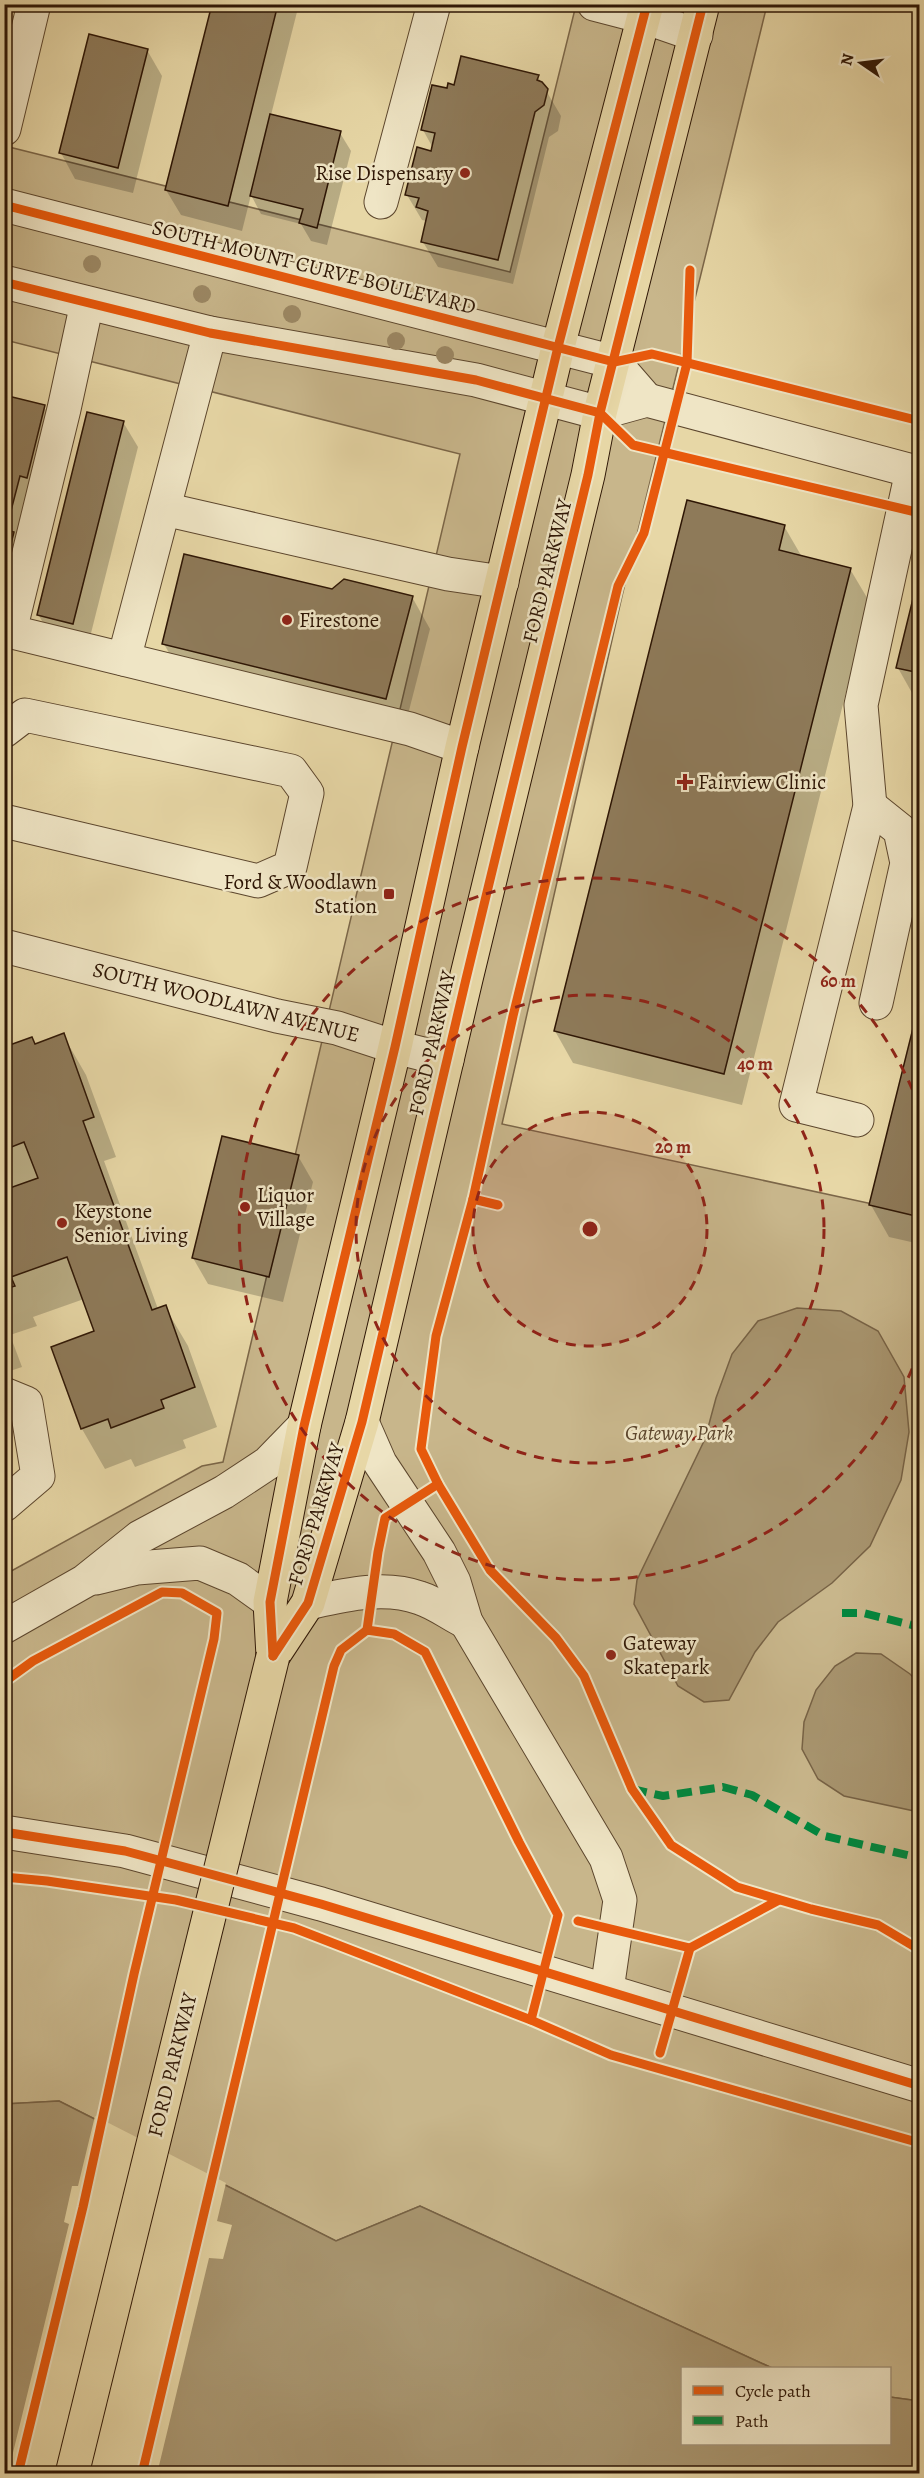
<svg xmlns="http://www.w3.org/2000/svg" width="924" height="2478" font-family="Alegreya,serif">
	<rect width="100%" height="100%" fill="#e7d7a6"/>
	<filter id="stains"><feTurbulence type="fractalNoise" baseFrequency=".00333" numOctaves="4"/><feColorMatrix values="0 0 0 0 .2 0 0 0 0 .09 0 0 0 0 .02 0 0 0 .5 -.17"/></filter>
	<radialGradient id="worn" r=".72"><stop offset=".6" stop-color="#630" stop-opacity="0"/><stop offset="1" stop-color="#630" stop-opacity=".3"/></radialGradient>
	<polygon fill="#c8b68b" stroke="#7b6648" stroke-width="1.5" points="576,5 767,5 622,596 502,1124 919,1214 919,2401 890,2397 890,2368 772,2368 420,2206 336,2241 59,2101 5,2104 4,1575 202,1466 223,1462 460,454 5,340 5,146 510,272"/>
	<g fill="#a8956f" stroke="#776245" stroke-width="1.5">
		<polygon points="797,1308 841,1311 878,1331 904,1377 909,1432 901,1480 870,1546 832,1583 778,1622 755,1652 729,1700 704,1702 678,1686 634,1604 637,1580 705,1439 716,1398 732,1354 758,1321"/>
		<polygon points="856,1653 881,1654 910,1674 919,1683 919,1812 844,1796 818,1779 802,1749 804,1722 816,1690 835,1666"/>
		<polygon points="59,2101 336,2241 420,2206 772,2368 682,2368 682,2444 890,2444 890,2397 919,2401 919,2473 5,2473 4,2104"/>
	</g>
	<polygon fill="#e7d7a6" points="95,2116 226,2183 217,2221 232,2225 223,2259 209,2258 157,2474 8,2473 69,2224 64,2222 72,2186 78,2186"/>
	<g fill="#0003">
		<polygon points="213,4 299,4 271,115 340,133 351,151 327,245 311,241 301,224 261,214 251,195 242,231 181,215 166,190"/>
		<polygon points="147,50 162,76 133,193 75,179 61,153"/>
		<polygon points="538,77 561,116 558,131 549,137 513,284 438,267 423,242 426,221 422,220 407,195 433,148 423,130 448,90 455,86"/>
		<polygon points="4,397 44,407 59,432 4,628"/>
		<polygon points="123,422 138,447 87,649 53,640 38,614"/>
		<polygon points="784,526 802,557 850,569 869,601 742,1105 573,1063 555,1031"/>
		<polygon points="920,576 920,700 916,700 898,668"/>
		<polygon points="333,591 412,597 430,629 404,730 182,676 164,644"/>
		<polygon points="920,1006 920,1244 889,1237 871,1205"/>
		<polygon points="63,1035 86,1075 116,1157 104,1161 158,1309 165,1307 188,1346 217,1427 183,1440 186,1448 135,1467 131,1459 105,1469 82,1429 53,1348 96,1332 84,1299 33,1317 37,1326 10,1335 22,1367 4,1373 4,1048 35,1045"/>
		<polygon points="298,1156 313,1182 283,1302 208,1284 193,1258"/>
	</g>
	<g fill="#8e7a59" stroke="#2e1605" stroke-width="1.5">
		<polygon points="212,4 278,4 228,206 165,190"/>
		<polygon points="89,34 148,49 118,168 59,153"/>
		<polygon points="461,56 539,75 537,80 542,82 548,89 544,105 535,112 498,260 421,242 428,211 416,207 419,198 405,195 417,147 431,151 435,133 421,130 432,85 447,88 448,83 454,85"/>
		<polygon points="270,114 341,131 317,228 299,223 303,209 250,196"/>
		<polygon points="4,395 45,405 27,478 20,476 6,530 14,532 4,571"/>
		<polygon points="87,412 124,421 73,624 37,615"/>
		<polygon points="687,500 785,525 779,550 851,568 724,1074 554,1031"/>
		<polygon points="184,554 332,589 344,579 413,596 386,699 162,644"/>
		<polygon points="920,570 920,673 896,668"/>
		<polygon points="920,1000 920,1217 869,1205"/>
		<polygon points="64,1033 94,1117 83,1121 152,1310 166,1305 195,1387 161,1400 164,1408 111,1428 108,1419 81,1429 51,1347 94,1331 67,1257 11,1277 15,1286 4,1289 4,1190 38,1178 24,1142 4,1150 4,1047 32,1037 35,1044"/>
		<polygon points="222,1136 299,1155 269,1277 192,1258"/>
	</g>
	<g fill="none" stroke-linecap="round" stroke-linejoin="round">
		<g stroke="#5c462d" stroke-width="35">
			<g id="minor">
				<polyline points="594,4 644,17 696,35"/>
				<polyline points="4,129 34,4"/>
				<polyline points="381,202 434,4"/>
				<polyline points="4,205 614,362 647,400"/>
				<polyline points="4,282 210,333 476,380 600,413 647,400 920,473"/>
				<polyline points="164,509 448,574 502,582"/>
				<polyline points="4,630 410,729 462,747"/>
				<polyline points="10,631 64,409 87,303"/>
				<polyline points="124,659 210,333"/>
				<polyline points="4,731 25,715 291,771 307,793 290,867 258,881 4,821"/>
				<polyline points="870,806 900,830 907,863 876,1003"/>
				<polyline points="4,946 277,1016 337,1028 395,1047 447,1060"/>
				<polyline points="857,1120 796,1105 870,806 861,705 912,471"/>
				<polyline points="4,1394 26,1403 38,1476 4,1505"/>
				<polyline points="362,1422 380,1463 439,1552 454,1582 466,1622 606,1858 620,1900 607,1990"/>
				<polyline points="96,1578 137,1568 200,1563 238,1579 270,1602"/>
				<path d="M308,1603C344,1595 384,1585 420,1598C436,1603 451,1615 466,1622"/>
				<polyline points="4,1627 85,1581 140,1537 224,1492 268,1463 304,1426"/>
				<polyline points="4,1832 125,1851 321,1904 920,2086"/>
			</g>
		</g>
		<g stroke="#2e1605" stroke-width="35">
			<g id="major">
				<polyline points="273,1656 308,1603 362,1422 466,979 588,475 600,413 703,4"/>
				<polyline points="273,1656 270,1602 304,1426 395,1047 462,747 558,347 647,4"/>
			</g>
		</g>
		<use href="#minor" stroke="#efe5c5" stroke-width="33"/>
		<use href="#major" stroke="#e7d7a6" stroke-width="33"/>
		<g stroke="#2e1605" stroke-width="35" stroke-linecap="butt">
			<polyline id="major-bridge" points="72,2474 273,1656"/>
		</g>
		<use href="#major-bridge" stroke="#e7d7a6" stroke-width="33"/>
		<g stroke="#00873e" stroke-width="8" stroke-dasharray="15 8" stroke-linecap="butt">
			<polyline points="842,1613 863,1613 920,1627"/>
			<polyline points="632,1789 663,1796 723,1787 752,1795 825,1836 920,1858"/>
		</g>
		<g stroke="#efe5c5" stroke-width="13">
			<g id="cycleway">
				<polyline points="4,205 614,362 652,354 920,421"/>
				<polyline points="4,282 210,333 476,380 600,413 633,445 920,513"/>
				<polyline points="473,1199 513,1016 618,586 644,533 687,363 690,270"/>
				<polyline points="498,1205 473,1199 436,1336 421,1449 438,1484 490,1570 556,1638 584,1676 632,1789 671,1845 737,1887 811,1909 878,1925 920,1950"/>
				<polyline points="367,1630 378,1552 385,1518 438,1484"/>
				<polyline points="273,1656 308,1603 362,1422 466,979 588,475 600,413 703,4"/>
				<polyline points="273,1656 270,1602 304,1426 395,1047 462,747 558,347 647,4"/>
				<polyline points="4,1682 33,1661 162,1592 182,1593 217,1613 214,1639 134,1974 83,2207 18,2474"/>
				<polyline points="4,1832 125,1851 321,1904 920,2086"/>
				<polyline points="4,1877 47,1881 176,1900 294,1928 531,2020 611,2055 920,2143"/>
				<polyline points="578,1921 690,1948 660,2053"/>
				<polyline points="690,1948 779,1900"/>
				<polyline points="142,2474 334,1666 341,1650 367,1630 394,1634 425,1652 519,1842 558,1915 531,2020"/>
			</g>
		</g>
		<use href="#cycleway" stroke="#e8590c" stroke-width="9"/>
	</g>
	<g fill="#9b8763">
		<circle cx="92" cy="264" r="9"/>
		<circle cx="202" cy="294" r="9"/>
		<circle cx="292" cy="314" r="9"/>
		<circle cx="396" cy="341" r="9"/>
		<circle cx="445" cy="355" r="9"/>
	</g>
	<circle cx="590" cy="1229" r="117" fill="#8f2418" fill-opacity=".12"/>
	<g fill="none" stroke="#8f2418" stroke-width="3" stroke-dasharray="10 8">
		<circle cx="590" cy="1229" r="117"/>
		<circle cx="590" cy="1229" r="234"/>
		<path d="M919 1352A351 351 0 1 1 919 1106"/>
	</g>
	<g fill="#8f2418" stroke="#efe5c5" stroke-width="2">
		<circle cx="465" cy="173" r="6"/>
		<circle cx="287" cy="620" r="6"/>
		<path d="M682 773h6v6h6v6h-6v6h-6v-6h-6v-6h6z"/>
		<rect x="383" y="888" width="12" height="12" rx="3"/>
		<circle cx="245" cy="1207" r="6"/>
		<circle cx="62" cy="1223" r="6"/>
		<circle cx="611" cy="1655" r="6"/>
	</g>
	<g text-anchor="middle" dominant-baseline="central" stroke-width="5" stroke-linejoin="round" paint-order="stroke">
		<g font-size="21" fill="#2e1605" stroke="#efe5c5" text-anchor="start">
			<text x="453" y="173" text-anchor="end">Rise Dispensary</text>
			<text x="299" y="620">Firestone</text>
			<text x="698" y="782">Fairview Clinic</text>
			<text x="377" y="882" text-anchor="end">Ford &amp; Woodlawn<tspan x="377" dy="24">Station</tspan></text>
			<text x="257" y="1195">Liquor<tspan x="257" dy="24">Village</tspan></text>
			<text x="74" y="1211">Keystone<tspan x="74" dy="24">Senior Living</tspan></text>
			<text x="623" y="1643">Gateway<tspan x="623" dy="24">Skatepark</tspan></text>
		</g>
		<g font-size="21" fill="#2e1605" stroke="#efe5c5">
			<text transform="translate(314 267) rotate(14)">SOUTH MOUNT CURVE BOULEVARD</text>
			<text transform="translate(547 571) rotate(-76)">FORD PARKWAY</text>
			<text transform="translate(226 1002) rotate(14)">SOUTH WOODLAWN AVENUE</text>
			<text transform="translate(432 1043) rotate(-77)">FORD PARKWAY</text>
			<text transform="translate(316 1514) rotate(-73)">FORD PARKWAY</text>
			<text transform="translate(172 2065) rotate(-76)">FORD PARKWAY</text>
		</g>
		<g font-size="21" font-style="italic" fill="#5c462d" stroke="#efe5c5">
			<text x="679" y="1433">Gateway Park</text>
		</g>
	</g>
	<circle cx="590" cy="1229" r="9" fill="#8f2418" stroke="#efe5c5" stroke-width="3"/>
	<g font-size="18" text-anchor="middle" font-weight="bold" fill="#8f2418" stroke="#efe5c5" stroke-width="5" stroke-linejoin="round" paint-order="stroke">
		<text x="838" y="987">60 m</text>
		<text x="755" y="1070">40 m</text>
		<text x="673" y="1153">20 m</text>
	</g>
	<rect width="924" height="2478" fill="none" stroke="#e7d7a6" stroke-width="24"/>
	<rect x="6" y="6" width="912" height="2466" fill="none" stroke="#2e1605" stroke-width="3"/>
	<rect x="12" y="12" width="900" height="2454" fill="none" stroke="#2e1605" stroke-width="1.5"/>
	<rect x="681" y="2367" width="210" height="78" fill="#efe5c5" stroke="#a29278" stroke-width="1.5"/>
	<rect x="693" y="2386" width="30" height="9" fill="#e8590c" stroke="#a29278" stroke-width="1.5"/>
	<text x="735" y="2397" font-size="18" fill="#2e1605">Cycle path</text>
	<rect x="693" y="2416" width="30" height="9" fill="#00873e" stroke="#a29278" stroke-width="1.5"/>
	<text x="735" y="2427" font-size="18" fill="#2e1605">Path</text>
	<g transform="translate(861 63) rotate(284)" stroke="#efe5c5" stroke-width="4.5" paint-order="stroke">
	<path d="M0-4.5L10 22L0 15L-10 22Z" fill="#2e1605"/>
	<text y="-9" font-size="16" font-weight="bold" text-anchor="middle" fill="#2e1605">N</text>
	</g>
	<rect width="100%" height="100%" filter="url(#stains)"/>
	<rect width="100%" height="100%" fill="url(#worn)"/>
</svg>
